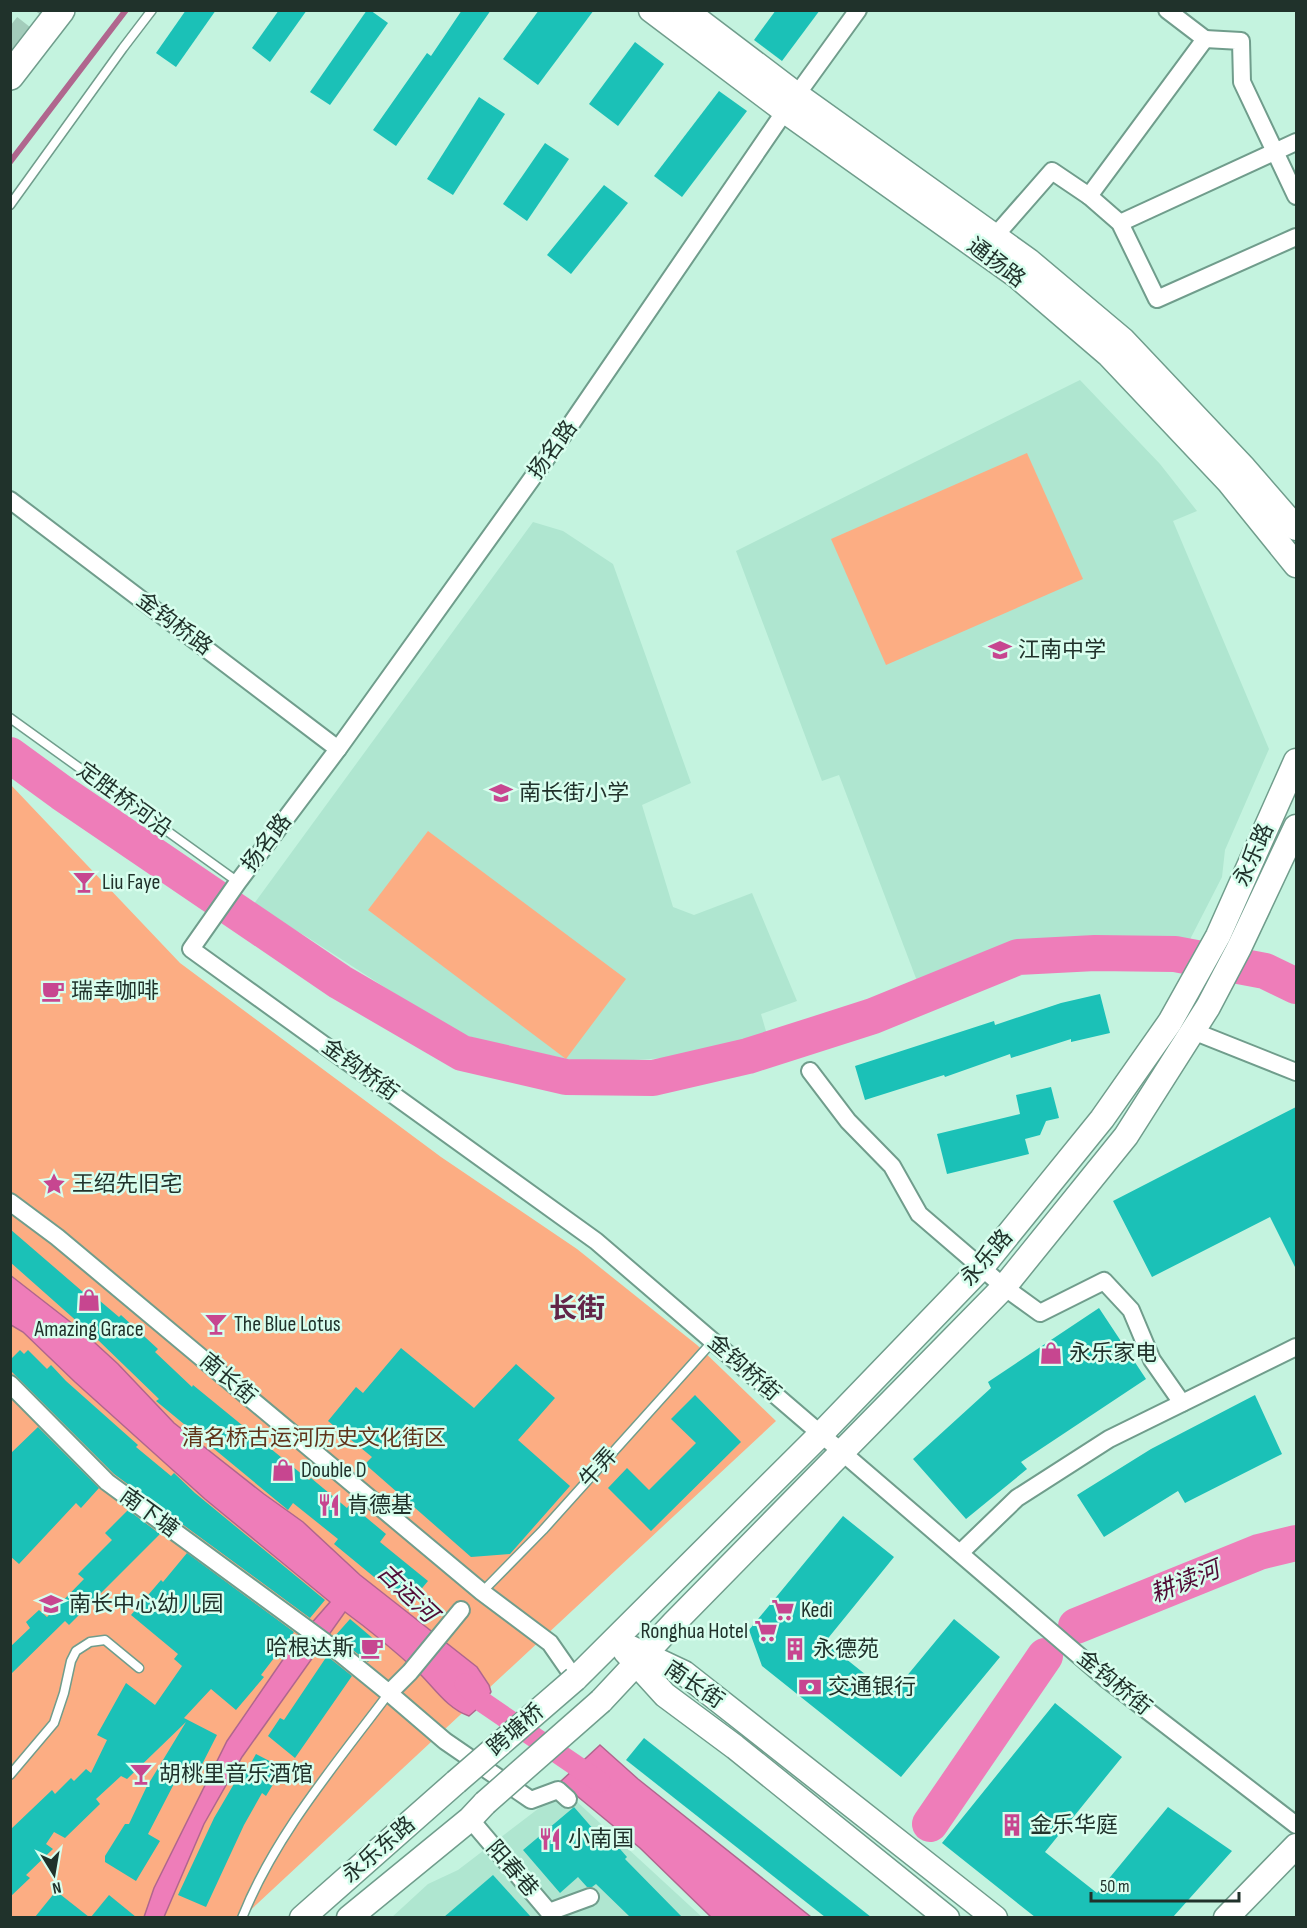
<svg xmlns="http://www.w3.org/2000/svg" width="1307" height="1928" font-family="'Sofia Sans Condensed','Noto Sans SC',sans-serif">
	<rect width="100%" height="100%" fill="#c4f3df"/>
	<g fill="#afe6d0">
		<polygon points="1080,380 1160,464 1197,511 1173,521 1269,749 1225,850 1222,877 1182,955 1117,942 1035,948 917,981 839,775 822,781 736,551"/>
		<polygon points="533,522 563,531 613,564 691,783 642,805 673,907 694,915 752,893 797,1001 761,1014 768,1038 721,1050 665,1058 586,1063 496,1044 454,1032 307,937 253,905"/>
		<polygon points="562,1788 702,1917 391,1918 428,1884 458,1870 551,1799"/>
	</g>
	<g fill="#fcad83">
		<polygon points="1027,453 1083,579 886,665 831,539"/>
		<polygon points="10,784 180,963 441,1157 577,1249 697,1345 776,1421 243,1917 11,1917"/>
		<polygon points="428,831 626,979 566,1059 368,910"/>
	</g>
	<g fill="#ee7db9" stroke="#b0668e" stroke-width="1.5">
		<path d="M10,1275L82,1331L118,1364L174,1423L264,1494L303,1522L360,1575L477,1667L489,1685L491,1692L484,1703L469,1716C448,1709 435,1689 420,1674C397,1653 371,1631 345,1612L242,1757L204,1824L164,1917H144L154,1888L227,1741L295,1642L330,1602L205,1499L75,1382L23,1332L11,1325Z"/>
		<polygon points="600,1745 638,1779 811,1917 711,1917 640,1848 560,1782"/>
	</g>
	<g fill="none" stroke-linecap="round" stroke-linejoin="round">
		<polyline stroke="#b0668e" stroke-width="6" points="10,162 126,10"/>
		<polyline stroke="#ee7db9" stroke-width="21" points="465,1684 484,1703 600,1782"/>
		<g stroke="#ee7db9" stroke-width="36">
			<polyline points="10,755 62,793 340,982 462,1053 566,1077 653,1078 748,1056 873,1016 1018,957 1095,953 1175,954 1265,971 1296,986"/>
			<polyline points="1076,1626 1259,1552 1296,1543"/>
			<polyline points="930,1824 1045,1656"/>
		</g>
	</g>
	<g fill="#1bc1b7">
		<polygon points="186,10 216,10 176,67 156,53"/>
		<polygon points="279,10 307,10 270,62 252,48"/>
		<polygon points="367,10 370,10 388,23 330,105 310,92"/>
		<polygon points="462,10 491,10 396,146 373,130 427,53 431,56"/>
		<polygon points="539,10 594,10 538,85 503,59"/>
		<polygon points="776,10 820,10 782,61 754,40"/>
		<polygon points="635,42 664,64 618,126 589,104"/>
		<polygon points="719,91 747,111 682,197 654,176"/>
		<polygon points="479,97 505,114 453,195 427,179"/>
		<polygon points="545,143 569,159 527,221 503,204"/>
		<polygon points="604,185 628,203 571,274 547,255"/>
		<polygon points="1100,994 1110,1033 1071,1042 1071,1039 1011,1058 1010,1054 945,1077 944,1075 865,1100 855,1066 994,1021 995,1025 1061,1003"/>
		<polygon points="1051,1087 1059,1118 1046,1121 1040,1135 1025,1139 1029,1154 947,1174 937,1134 1020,1114 1016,1095"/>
		<polygon points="1296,1107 1296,1269 1270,1217 1152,1277 1113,1201"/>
		<polygon points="10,1229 90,1298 93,1295 119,1317 121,1315 158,1349 155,1352 192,1387 193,1385 309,1480 311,1478 347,1508 350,1504 386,1534 380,1542 428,1581 408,1605 334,1544 338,1539 293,1503 288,1510 156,1401 159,1399 98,1340 10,1262"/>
		<polygon points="1099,1308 1146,1379 1021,1462 1027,1469 966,1519 913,1459 991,1388 988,1382"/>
		<polygon points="401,1348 474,1408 516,1364 555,1398 518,1440 570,1486 510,1554 471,1557 365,1464 372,1457 328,1421 356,1387 363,1393"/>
		<polygon points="20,1350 24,1354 28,1350 47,1369 51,1365 66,1381 138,1445 136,1447 171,1476 174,1473 195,1493 325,1600 310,1618 114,1474 10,1370 10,1360"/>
		<polygon points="695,1395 741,1442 651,1531 608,1488 627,1468 649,1490 696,1443 671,1419"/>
		<polygon points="1255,1395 1282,1454 1185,1503 1178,1491 1104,1537 1077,1495 1151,1449"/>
		<polygon points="38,1427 99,1488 81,1508 76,1503 19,1564 10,1556 10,1454"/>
		<polygon points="128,1510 160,1534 69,1625 65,1621 10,1675 10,1647 30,1628 26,1622 39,1610 47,1617 84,1579 78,1574 112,1540 105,1533"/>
		<polygon points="843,1516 894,1557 825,1642 891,1695 954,1619 1000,1657 901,1777 762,1666 749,1630"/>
		<polygon points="187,1553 294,1632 261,1675 264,1677 236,1710 211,1689 184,1718 217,1735 192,1784 178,1776 148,1834 160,1841 136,1881 105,1862 105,1856 125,1824 129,1824 146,1788 186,1722 127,1779 121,1776 96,1799 100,1804 65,1838 54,1832 46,1844 53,1849 26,1875 30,1878 10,1897 10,1830 52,1790 55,1794 71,1778 74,1781 86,1769 91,1773 107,1740 97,1735 126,1683 155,1705 182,1666 174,1659 178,1654 131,1615 161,1580 163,1582"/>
		<polygon points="350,1619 382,1646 368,1662 335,1636"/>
		<polygon points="327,1656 352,1676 295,1758 268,1736 280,1718 284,1720"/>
		<polygon points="1055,1703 1122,1757 1045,1852 1097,1893 1168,1807 1232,1851 1173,1917 1035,1917 942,1843"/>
		<polygon points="644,1738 833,1887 871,1917 825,1917 626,1760"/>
		<polygon points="256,1754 283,1768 266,1796 262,1793 244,1825 206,1907 178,1895 214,1818 238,1777 242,1779"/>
		<polygon points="574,1807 601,1838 606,1833 627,1857 625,1859 682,1917 630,1917 596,1884 592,1887 587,1887 578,1877 560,1893 523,1850"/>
		<polygon points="493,1875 531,1917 444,1917"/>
		<polygon points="56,1891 89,1917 35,1917"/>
		<polygon points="109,1895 136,1917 91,1917"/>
	</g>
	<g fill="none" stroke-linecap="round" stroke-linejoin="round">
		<polyline stroke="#a3ccbb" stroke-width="32" stroke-dasharray="32 16" stroke-linecap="butt" points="10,52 43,10"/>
		<g stroke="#709d8c" stroke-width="11">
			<g id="lane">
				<polyline points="10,205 123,48 152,10"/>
				<polyline points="10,718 238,882"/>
				<polyline points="482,1592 543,1530 713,1341"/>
				<polyline points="10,1775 54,1723 64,1693 71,1661 76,1651 90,1642 105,1640 139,1668"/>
				<path d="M242,1918C275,1835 336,1764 389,1693"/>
			</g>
		</g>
		<g stroke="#709d8c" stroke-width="20">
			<g id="street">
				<polyline points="858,10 785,111 571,424 338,749 238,882 191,949 596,1241 1105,1678 1296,1825"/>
				<polyline points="1205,39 1241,41 1242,82 1296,196"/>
				<polyline points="1089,196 1120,223 1157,299 1296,237"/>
				<polyline points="1120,223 1296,142"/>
				<polyline points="995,236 1052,171 1089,196 1205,39 1167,10"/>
				<polyline points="10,500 338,749"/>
				<polyline points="1193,1031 1296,1072"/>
				<polyline points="810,1071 848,1121 892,1166 919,1214 1004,1287 1040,1313 1104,1281 1131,1310 1152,1360 1182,1403"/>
				<polyline points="10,1202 57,1237 482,1592 550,1643 575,1679"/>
				<polyline points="10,1384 107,1482 325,1642"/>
				<polyline points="960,1553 1017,1498 1109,1439 1296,1347"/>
				<polyline points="330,1645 389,1693 410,1672 461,1610"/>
				<polyline points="389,1693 445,1741 531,1800 558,1790 568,1799"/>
				<polyline points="470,1819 549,1912 590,1897"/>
			</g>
		</g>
		<g stroke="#709d8c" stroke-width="27">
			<g id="secondary">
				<polyline points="651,10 785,111 1017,276 1109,355 1229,482 1296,565"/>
				<polyline points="685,10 797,95 1029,261 1123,340 1244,468 1296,528"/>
				<polyline points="631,1648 684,1673 995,1918"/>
				<polyline points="625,1651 665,1695 735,1747 947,1918"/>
				<polyline points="575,1679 820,1435 982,1267 1102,1119 1170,1022 1218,936 1296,761"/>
				<polyline points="601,1701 673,1624 1004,1287 1126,1136 1208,1007 1239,948 1296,827"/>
				<polyline points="302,1918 456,1782"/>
				<polyline points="349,1918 470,1819 485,1803"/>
				<polyline points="1226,1918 1296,1846"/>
			</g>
		</g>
		<g stroke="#709d8c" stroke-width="30">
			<polyline id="primary" points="10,76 61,10"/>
		</g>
		<use href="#lane" stroke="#fff" stroke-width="8"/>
		<use href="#street" stroke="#fff" stroke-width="16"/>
		<use href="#secondary" stroke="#fff" stroke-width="24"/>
		<use href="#primary" stroke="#fff" stroke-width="27"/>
		<g stroke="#709d8c" stroke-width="27" stroke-linecap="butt">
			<g id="secondary-bridge">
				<polyline points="456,1782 575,1679"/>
				<polyline points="485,1803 601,1701"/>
			</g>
		</g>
		<use href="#secondary-bridge" stroke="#fff" stroke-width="24"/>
	</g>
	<defs>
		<g id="school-bare" transform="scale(1.8)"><path d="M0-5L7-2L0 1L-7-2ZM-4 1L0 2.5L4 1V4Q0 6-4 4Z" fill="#c74690" stroke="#d8feee" stroke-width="2.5" paint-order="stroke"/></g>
		<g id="bar-bare" transform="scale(1.8)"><path d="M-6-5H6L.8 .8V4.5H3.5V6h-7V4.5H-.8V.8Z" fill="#c74690" stroke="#d8feee" stroke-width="2.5" paint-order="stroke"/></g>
		<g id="cafe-bare" transform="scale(1.8)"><path d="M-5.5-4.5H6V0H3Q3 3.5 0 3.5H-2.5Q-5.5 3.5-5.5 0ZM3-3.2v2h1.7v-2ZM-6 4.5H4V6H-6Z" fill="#c74690" stroke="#d8feee" stroke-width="2.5" paint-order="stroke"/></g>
		<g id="sight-bare" transform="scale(1.8)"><path d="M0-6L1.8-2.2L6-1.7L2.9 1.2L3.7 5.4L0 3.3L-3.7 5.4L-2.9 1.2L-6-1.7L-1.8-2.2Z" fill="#c74690" stroke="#d8feee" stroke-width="2.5" paint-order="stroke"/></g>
		<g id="shop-bare" transform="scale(1.8)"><path d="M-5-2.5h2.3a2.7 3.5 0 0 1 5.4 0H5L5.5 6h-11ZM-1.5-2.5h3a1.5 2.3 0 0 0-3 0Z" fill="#c74690" stroke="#d8feee" stroke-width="2.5" paint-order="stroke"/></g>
		<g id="restaurant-bare" transform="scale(1.8)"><path d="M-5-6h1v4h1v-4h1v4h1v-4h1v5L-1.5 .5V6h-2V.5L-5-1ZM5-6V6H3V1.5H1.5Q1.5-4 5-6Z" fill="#c74690" stroke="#d8feee" stroke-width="2.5" paint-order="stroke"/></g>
		<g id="supermarket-bare" transform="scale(1.8)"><path d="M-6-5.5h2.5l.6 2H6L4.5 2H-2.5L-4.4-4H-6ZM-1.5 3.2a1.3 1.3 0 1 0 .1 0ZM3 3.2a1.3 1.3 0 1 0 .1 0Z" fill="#c74690" stroke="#d8feee" stroke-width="2.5" paint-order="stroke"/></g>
		<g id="building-bare" transform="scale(1.8)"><path d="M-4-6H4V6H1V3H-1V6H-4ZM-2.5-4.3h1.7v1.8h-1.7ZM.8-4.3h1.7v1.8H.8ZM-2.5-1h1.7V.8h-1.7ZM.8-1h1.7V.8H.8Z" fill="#c74690" stroke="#d8feee" stroke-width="2.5" paint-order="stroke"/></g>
		<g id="bank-bare" transform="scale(1.8)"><path d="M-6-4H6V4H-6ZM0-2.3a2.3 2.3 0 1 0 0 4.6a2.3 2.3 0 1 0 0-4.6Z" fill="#c74690" stroke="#d8feee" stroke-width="2.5" paint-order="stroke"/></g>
	</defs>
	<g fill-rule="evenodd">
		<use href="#school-bare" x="1000" y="650"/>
		<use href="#school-bare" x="501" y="793"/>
		<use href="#bar-bare" x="84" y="882"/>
		<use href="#cafe-bare" x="53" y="991"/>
		<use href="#sight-bare" x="54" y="1184"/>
		<use href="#shop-bare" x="89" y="1300"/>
		<use href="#bar-bare" x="216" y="1324"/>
		<use href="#shop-bare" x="1051" y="1353"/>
		<use href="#shop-bare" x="283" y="1470"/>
		<use href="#restaurant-bare" x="329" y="1505"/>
		<use href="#school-bare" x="51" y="1604"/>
		<use href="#supermarket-bare" x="783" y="1610"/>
		<use href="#supermarket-bare" x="766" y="1631"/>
		<use href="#cafe-bare" x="372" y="1648"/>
		<use href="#building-bare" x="795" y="1649"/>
		<use href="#bank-bare" x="810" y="1687"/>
		<use href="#bar-bare" x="141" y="1774"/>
		<use href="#building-bare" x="1012" y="1825"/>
		<use href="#restaurant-bare" x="550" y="1839"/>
	</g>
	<g text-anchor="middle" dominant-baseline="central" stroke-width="5" stroke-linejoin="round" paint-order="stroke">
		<g font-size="22" fill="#20322b" stroke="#d8feee">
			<text transform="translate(996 263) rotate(37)">通扬路</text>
			<text transform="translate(553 450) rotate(-54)">扬名路</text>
			<text transform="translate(174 624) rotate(37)">金钩桥路</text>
			<text transform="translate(124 800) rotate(36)">定胜桥河沿</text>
			<text transform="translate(267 843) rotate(-53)">扬名路</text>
			<text transform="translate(1254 855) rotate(-66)">永乐路</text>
			<text transform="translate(360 1070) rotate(36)">金钩桥街</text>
			<text transform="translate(987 1258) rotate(-49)">永乐路</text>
			<text transform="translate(744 1368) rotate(41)">金钩桥街</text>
			<text transform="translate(228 1379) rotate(40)">南长街</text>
			<text transform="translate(599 1468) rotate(-48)">牛弄</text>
			<text transform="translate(149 1513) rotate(36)">南下塘</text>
			<text transform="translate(1114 1683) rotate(39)">金钩桥街</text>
			<text transform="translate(694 1685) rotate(34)">南长街</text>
			<text transform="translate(516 1730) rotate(-41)">跨塘桥</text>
			<text transform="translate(379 1850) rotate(-41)">永乐东路</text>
			<text transform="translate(512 1869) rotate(49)">阳春巷</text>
		</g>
		<g font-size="22" fill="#20322b" stroke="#d8feee" text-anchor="start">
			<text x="1018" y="650">江南中学</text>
			<text x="519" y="793">南长街小学</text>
			<text x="102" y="882">Liu Faye</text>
			<text x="71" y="991">瑞幸咖啡</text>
			<text x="72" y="1184">王绍先旧宅</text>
			<text x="234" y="1324">The Blue Lotus</text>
			<text x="89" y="1329" text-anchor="middle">Amazing Grace</text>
			<text x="1069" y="1353">永乐家电</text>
			<text x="301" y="1470">Double D</text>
			<text x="347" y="1505">肯德基</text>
			<text x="69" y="1604">南长中心幼儿园</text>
			<text x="801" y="1610">Kedi</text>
			<text x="748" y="1631" text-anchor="end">Ronghua Hotel</text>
			<text x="354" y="1648" text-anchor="end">哈根达斯</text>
			<text x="813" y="1649">永德苑</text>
			<text x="828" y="1687">交通银行</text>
			<text x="159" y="1774">胡桃里音乐酒馆</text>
			<text x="1030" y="1825">金乐华庭</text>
			<text x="568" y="1839">小南国</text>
		</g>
		<g font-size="22" fill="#60341b" stroke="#d8feee">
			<text x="314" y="1438">清名桥古运河历史文化街区</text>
		</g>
		<g font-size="24" font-style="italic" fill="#510b36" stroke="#d8feee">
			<text transform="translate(1185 1582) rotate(-22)">耕读河</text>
			<text transform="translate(407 1593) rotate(44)">古运河</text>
		</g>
		<g font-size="28" font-weight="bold" fill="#632548" stroke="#d8feee">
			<text x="577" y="1309">长街</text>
		</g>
	</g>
	<rect width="1307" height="1928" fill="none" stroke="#20322b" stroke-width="24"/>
	<g transform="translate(54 1874) rotate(169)" stroke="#d8feee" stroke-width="4.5" paint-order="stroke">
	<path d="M0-4.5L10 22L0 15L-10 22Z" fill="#20322b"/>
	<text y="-9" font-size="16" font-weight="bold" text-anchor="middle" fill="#20322b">N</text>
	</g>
	<path d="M1091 1892v9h148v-9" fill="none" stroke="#20322b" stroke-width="3"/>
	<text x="1100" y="1892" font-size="18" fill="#20322b" stroke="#d8feee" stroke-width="4.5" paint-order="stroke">50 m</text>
</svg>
